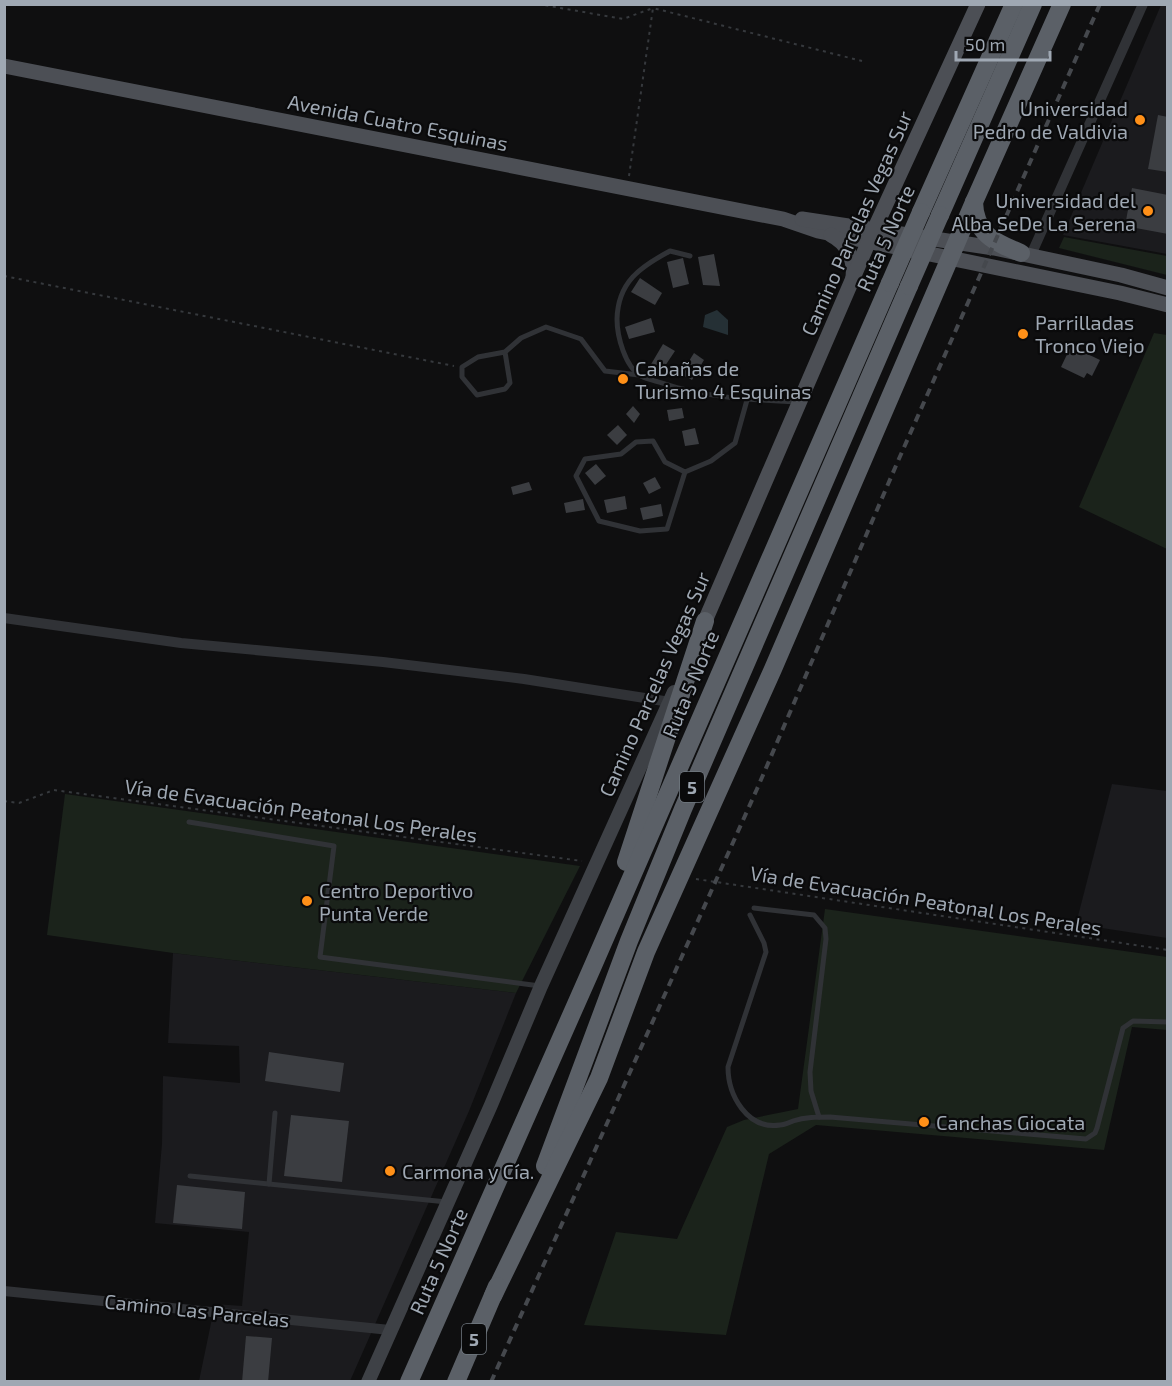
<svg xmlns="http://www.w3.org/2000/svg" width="1172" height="1386" font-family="'Exo 2',sans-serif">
	<rect width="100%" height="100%" fill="#0f0f10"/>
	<g fill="#1b1b1e">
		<polygon points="1161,5 1167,5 1167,254 1063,235"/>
		<polygon points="1112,784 1167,791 1167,938 1076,924"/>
		<polygon points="173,953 516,993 469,1111 350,1381 199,1381 215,1304 242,1306 249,1232 155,1223 162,1144 163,1076 240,1083 239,1046 168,1043"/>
	</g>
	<g fill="#1b231b">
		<polygon points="1064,237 1167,256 1167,275 1059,248"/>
		<polygon points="1154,333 1167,335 1167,549 1079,507"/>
		<polygon points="65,794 580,866 516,993 173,953 47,935"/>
		<polygon points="825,909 1167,957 1167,1030 1132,1027 1104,1150 816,1125 769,1154 726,1335 584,1325 616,1232 677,1239 727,1127 744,1120 798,1109"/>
	</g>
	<polygon fill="#253035" points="717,310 728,320 728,335 703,327 705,315"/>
	<g fill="#3b3d41">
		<polygon points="1158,115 1168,117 1168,172 1148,169"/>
		<polygon points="1132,188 1168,195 1168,234 1125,226"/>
		<polygon points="714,254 720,286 703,285 698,257"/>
		<polygon points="683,258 689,284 673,288 667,262"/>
		<polygon points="640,278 662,293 655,305 631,292"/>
		<polygon points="651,318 655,332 629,339 625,327"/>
		<polygon points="663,344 675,351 661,372 650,366"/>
		<polygon points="1071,346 1100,360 1092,376 1087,373 1084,378 1061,367"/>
		<polygon points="694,353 704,360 692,380 681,374"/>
		<polygon points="633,406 640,414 634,423 626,414"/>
		<polygon points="682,408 684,418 669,421 667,410"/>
		<polygon points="618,425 627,435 617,445 607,435"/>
		<polygon points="695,428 699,444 685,446 682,431"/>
		<polygon points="596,464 606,476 595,485 585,473"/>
		<polygon points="655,477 661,488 649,494 643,483"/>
		<polygon points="529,482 532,490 513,495 511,487"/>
		<polygon points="625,496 627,509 607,513 604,500"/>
		<polygon points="583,499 585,510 566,513 564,503"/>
		<polygon points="661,504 663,516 643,520 640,508"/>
		<polygon points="269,1052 344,1063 340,1092 265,1081"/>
		<polygon points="291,1115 349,1121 342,1182 284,1176"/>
		<polygon points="177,1185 245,1192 242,1229 173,1223"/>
		<polygon points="246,1336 272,1338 268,1382 242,1382"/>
	</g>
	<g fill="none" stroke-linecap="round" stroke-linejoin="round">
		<g stroke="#36393d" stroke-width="2" stroke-dasharray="3 4.5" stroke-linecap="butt">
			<polyline points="538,4 623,19 653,8"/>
			<polyline points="629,176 653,8 862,61"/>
			<polyline points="4,276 454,366"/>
			<polyline points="4,801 19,803 54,790 582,861"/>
			<polyline points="696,879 1168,950"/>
		</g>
		<g stroke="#303236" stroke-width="5">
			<path d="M690,256L670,251C640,267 618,282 617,319C617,336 625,367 641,376C647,379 656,381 662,383C706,398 752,400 798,402"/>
			<polyline points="505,352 478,357 462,367 462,377 477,395 505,389 510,383 505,352 521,338 546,327 581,339 605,371 639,375"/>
			<polyline points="685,472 665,462 653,441 636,442 621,454 585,459 576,476 599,521 640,531 667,529 685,472 711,461 735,443 747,400"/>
			<polyline points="189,822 334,846 320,957 540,986"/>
			<polyline points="754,908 814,915 825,928 826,939 810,1072 811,1091 819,1117"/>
			<path d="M750,915L764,943L766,952L728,1067C728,1095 747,1130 780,1125C784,1125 788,1123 793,1121C805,1117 817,1117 830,1117L1086,1139L1095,1133L1097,1128L1123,1028L1133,1021L1168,1022"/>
			<polyline points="190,1176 447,1202"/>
			<polyline points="269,1184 275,1113"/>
		</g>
		<g stroke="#303236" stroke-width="10">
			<polyline points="1031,255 1143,4"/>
			<polyline points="4,618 181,643 383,662 524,679 670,702"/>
			<polyline points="4,1291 390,1330"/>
		</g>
		<polyline stroke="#3e4146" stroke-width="14" points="368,1382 491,1105 541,986 674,692"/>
		<g stroke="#4c4f55" stroke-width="15">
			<polyline points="4,66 783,219 818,231 1120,293 1168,305"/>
			<polyline points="802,219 994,248 1121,275 1168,288"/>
			<path d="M831,235C847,243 855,259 853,277"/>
			<polyline points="705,621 869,241 978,4"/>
		</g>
		<g stroke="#5b6067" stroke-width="18">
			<path d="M974,202C975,234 994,242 1021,253"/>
			<polyline points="921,212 1014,4"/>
			<polyline points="940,215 1033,4"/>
			<polyline points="626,862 705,621"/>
			<polyline points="545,1166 629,941 683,809 909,286"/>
			<polyline points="493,1296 599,1078 646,952 773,669 974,202 1062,4"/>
			<polyline points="409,1382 592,968 890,283"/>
			<polyline points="456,1382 497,1286"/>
		</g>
		<polyline stroke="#45484d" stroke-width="4" stroke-dasharray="8 6" stroke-linecap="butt" points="491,1382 757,789 898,461 1100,4"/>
		<g stroke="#5b6067" stroke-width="18">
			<polyline points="890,283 921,212"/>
			<polyline points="909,286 940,215"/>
		</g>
	</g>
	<g fill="#ff9018" stroke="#0a0a0b" stroke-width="2">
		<circle cx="1140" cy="120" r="6"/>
		<circle cx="1148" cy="211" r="6"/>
		<circle cx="1023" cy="334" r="6"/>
		<circle cx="623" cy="379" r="6"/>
		<circle cx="307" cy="901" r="6"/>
		<circle cx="924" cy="1122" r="6"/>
		<circle cx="390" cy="1171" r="6"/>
	</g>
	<g text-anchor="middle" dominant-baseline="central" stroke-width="4.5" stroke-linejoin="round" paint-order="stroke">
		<g fill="#0a0a0b" stroke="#727981" stroke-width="1.5">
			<rect x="680" y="772" width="24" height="30" rx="4.5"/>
			<rect x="462" y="1324" width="24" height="30" rx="4.5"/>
		</g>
		<g font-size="18" font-weight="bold" fill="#9fa8b3">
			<text x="692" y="787">5</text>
			<text x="474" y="1339">5</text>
		</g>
		<g font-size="20" fill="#9fa8b3" stroke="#0a0a0b" text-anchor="start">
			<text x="1128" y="108" text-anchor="end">Universidad<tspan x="1128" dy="23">Pedro de Valdivia</tspan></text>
			<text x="1136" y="200" text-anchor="end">Universidad del<tspan x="1136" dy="23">Alba SeDe La Serena</tspan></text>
			<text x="1035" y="322">Parrilladas<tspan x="1035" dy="23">Tronco Viejo</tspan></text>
			<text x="635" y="368">Cabañas de<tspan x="635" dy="23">Turismo 4 Esquinas</tspan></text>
			<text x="319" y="890">Centro Deportivo<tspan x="319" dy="23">Punta Verde</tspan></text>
			<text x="936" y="1122">Canchas Giocata</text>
			<text x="402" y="1171">Carmona y Cía.</text>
		</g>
		<g font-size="20" fill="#9fa8b3" stroke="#0a0a0b">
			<text transform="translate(398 122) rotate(11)">Avenida Cuatro Esquinas</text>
			<text transform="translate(856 223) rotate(-66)">Camino Parcelas Vegas Sur</text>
			<text transform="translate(885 238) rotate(-66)">Ruta 5 Norte</text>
			<text transform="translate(654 684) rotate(-66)">Camino Parcelas Vegas Sur</text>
			<text transform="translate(690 684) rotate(-67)">Ruta 5 Norte</text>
			<text transform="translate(301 810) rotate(8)">Vía de Evacuación Peatonal Los Perales</text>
			<text transform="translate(926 900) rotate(9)">Vía de Evacuación Peatonal Los Perales</text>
			<text transform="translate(438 1261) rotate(-66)">Ruta 5 Norte</text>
			<text transform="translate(197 1310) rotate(6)">Camino Las Parcelas</text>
		</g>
	</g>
	<rect width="1172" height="1386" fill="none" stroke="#9fa8b3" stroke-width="12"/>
	<path d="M956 51v9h94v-9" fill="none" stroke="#9fa8b3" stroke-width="3"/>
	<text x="965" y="51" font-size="18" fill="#9fa8b3" stroke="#0a0a0b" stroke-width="4.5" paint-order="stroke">50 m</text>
</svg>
